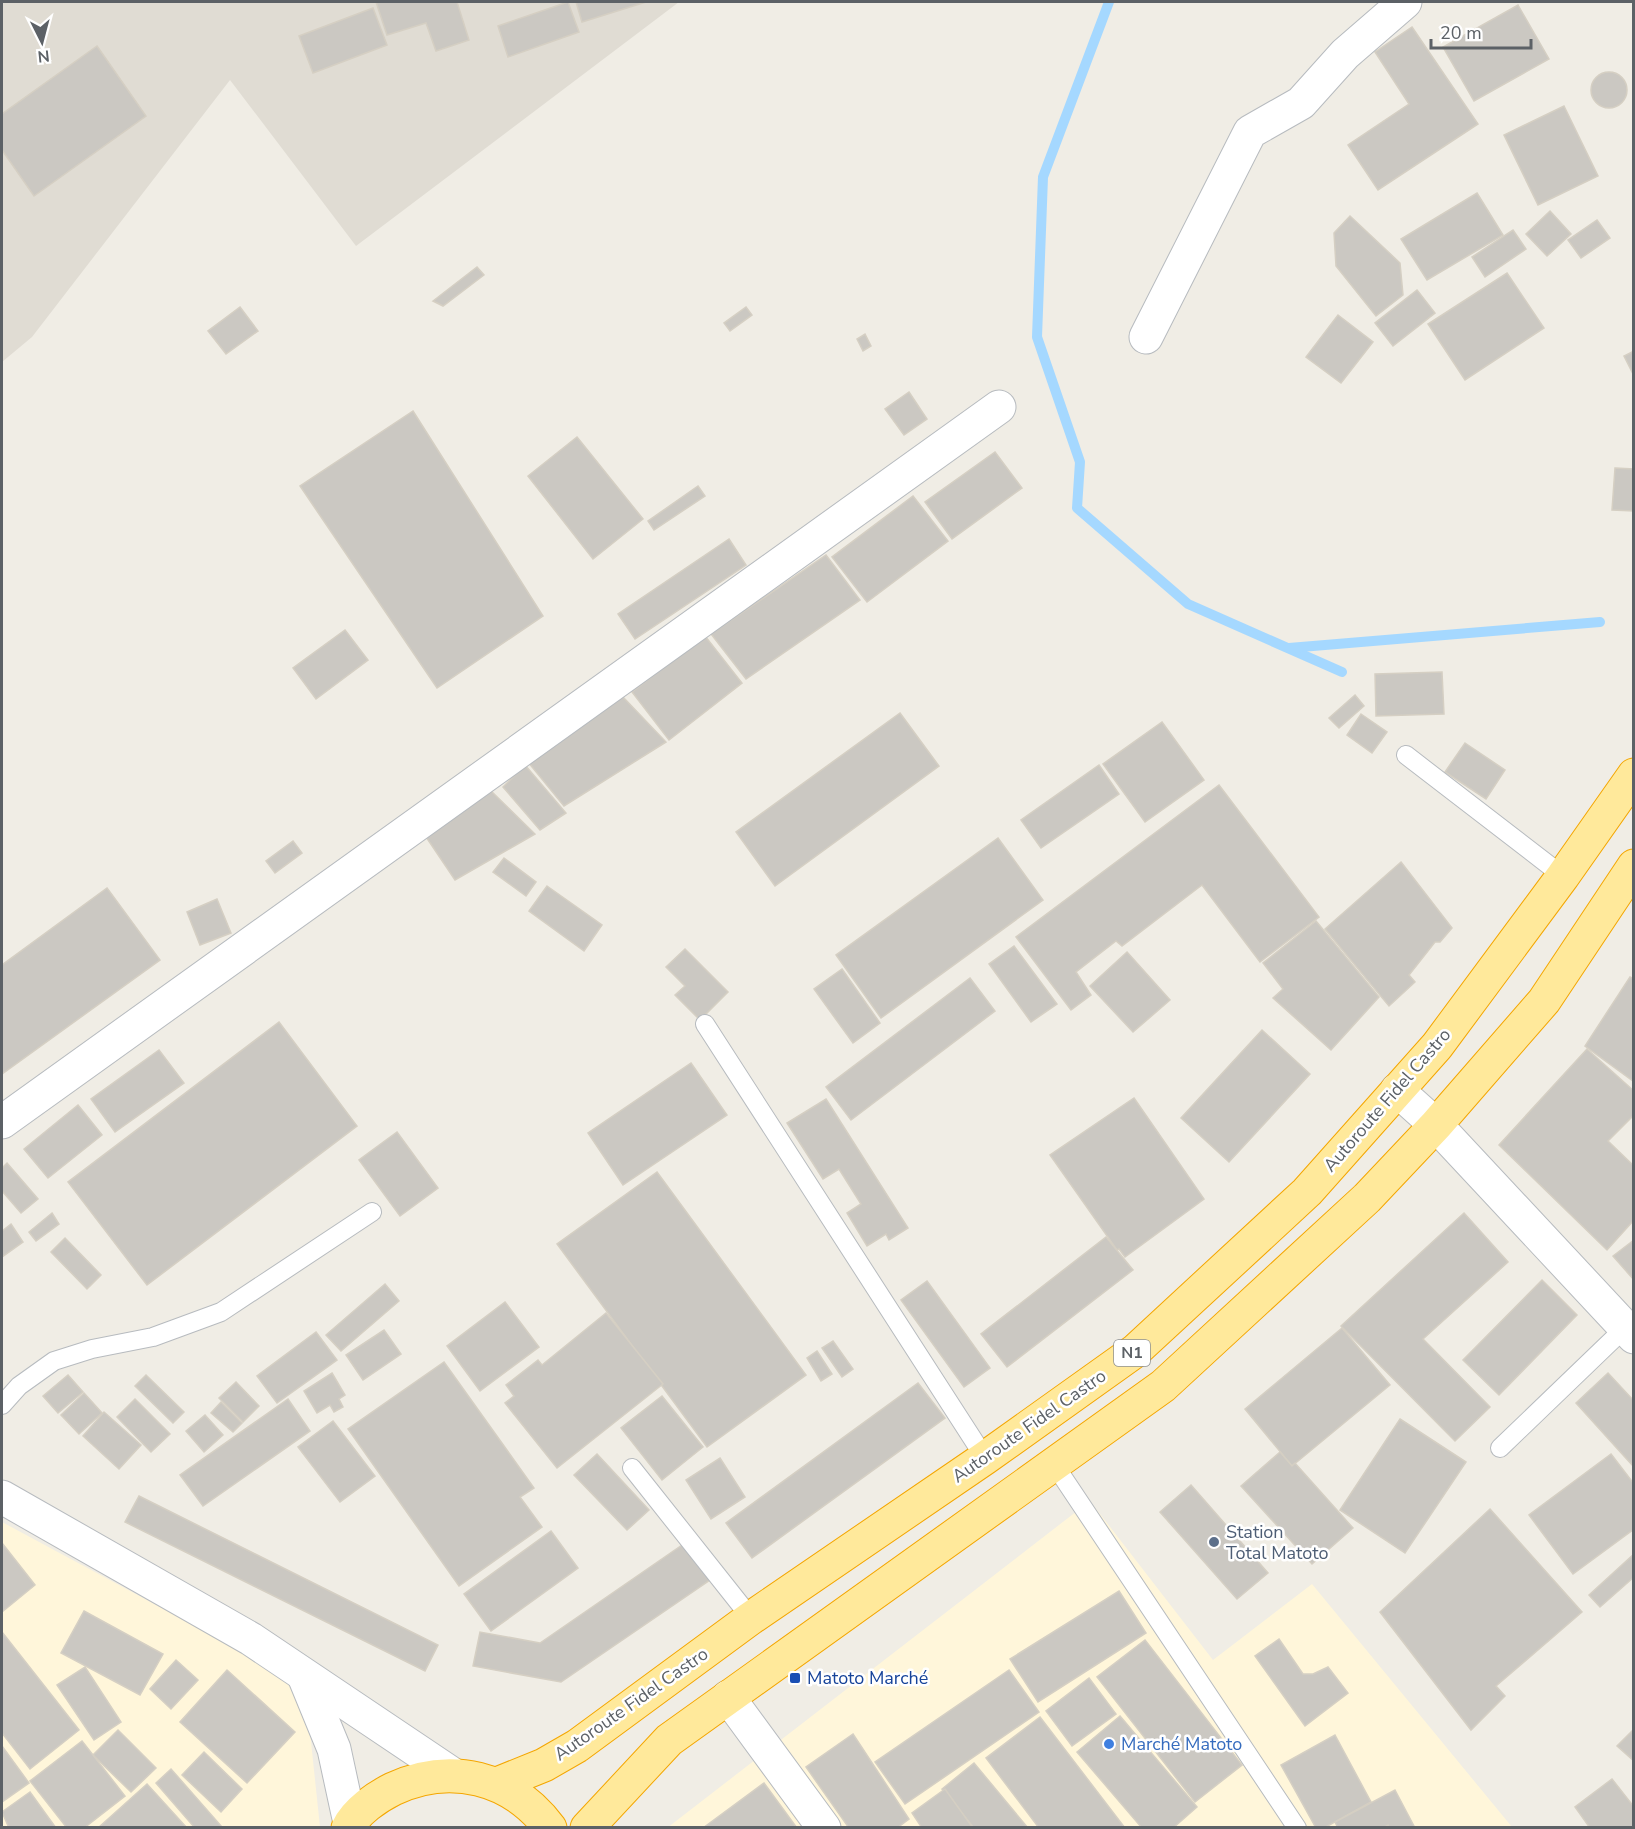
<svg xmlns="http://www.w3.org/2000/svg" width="1635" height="1829" font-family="'Nunito Sans',sans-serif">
	<rect width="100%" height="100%" fill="#f0ede5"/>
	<g fill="#fff6da">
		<polygon points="1090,1501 1213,1660 1312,1584 1512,1827 667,1828"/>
		<polygon points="2,1522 305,1685 320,1827 2,1827"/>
	</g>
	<polygon fill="#e0dcd3" points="2,2 679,2 356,246 230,80 32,337 2,362"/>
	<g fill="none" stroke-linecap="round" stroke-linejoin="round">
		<g stroke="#a5d8ff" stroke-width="10">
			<polyline points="1109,2 1043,177 1037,337 1080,462 1077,508 1188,604 1342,672"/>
			<polyline points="1289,648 1600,622"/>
		</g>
	</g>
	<g fill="#cbc8c2" stroke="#d5cfc3" stroke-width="1.5">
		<polygon points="376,2 457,2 469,40 436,51 426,23 387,35"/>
		<polygon points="568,2 579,32 508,57 498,26"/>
		<polygon points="576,2 646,2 582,22"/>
		<polygon points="1518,5 1549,59 1474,101 1443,47"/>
		<polygon points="373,8 387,45 313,73 299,36"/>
		<polygon points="1412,27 1478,124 1378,190 1348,145 1409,104 1375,52"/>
		<polygon points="97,46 146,116 34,196 2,150 2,114"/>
		<circle cx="1609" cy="90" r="18"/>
		<polygon points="1564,106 1598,176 1538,205 1504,135"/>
		<polygon points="1477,193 1503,235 1427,280 1401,239"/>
		<polygon points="1550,211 1571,234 1547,256 1526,234"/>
		<polygon points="1350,216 1400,263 1403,295 1376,316 1336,266 1334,233"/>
		<polygon points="1597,220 1610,238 1581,258 1568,240"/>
		<polygon points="1513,230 1526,249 1485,277 1472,257"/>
		<polygon points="477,267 484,275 443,306 433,301"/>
		<polygon points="1507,273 1544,328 1465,380 1428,324"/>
		<polygon points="1417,290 1435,313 1393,346 1375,323"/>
		<polygon points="240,307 258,331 226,354 208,331"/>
		<polygon points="746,307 752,315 730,331 724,323"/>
		<polygon points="1338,315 1373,342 1341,383 1306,357"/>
		<polygon points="865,334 871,346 863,351 857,339"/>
		<polygon points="1634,351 1634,376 1624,356"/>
		<polygon points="909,392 927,419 904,435 885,409"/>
		<polygon points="413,411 543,616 437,688 300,486"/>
		<polygon points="577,437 643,519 593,559 528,476"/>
		<polygon points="995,452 1022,488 952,539 925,502"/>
		<polygon points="1615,468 1634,469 1634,511 1612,510"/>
		<polygon points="698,486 705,496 654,530 648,521"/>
		<polygon points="913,496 948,541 867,602 832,557"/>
		<polygon points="729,539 746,565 635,639 618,614"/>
		<polygon points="826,555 860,600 746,679 711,634"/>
		<polygon points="345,630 368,660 316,699 293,668"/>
		<polygon points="705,636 742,683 669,740 632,692"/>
		<polygon points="1442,672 1444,714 1376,716 1375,674"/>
		<polygon points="1355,695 1364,706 1339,728 1329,718"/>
		<polygon points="623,697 666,742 564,806 528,762"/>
		<polygon points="900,713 939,766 775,886 736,832"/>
		<polygon points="1361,714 1387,732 1372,753 1347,735"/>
		<polygon points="1162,722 1204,780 1145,822 1103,764"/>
		<polygon points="1465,743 1505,770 1486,799 1445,772"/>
		<polygon points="525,765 566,813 540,830 503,787"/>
		<polygon points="1099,765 1119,794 1041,848 1021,820"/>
		<polygon points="1219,785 1319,917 1260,962 1202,885 1122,946 1116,941 1076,972 1091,995 1071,1010 1016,937"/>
		<polygon points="487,787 535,834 455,880 426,837"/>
		<polygon points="998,838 1043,900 881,1018 836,955"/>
		<polygon points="293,841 302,853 275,873 266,861"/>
		<polygon points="504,858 536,882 526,896 493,872"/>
		<polygon points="1401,862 1452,928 1440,942 1435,942 1409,975 1415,982 1389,1006 1325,929"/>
		<polygon points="547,886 602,925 584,951 529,911"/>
		<polygon points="107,888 160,960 2,1074 2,965"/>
		<polygon points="217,899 231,933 200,945 187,912"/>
		<polygon points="1316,921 1379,997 1331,1050 1273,998 1283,989 1263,963"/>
		<polygon points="1014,946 1057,1004 1031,1022 989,964"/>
		<polygon points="685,949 728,992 700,1020 675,995 685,986 666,967"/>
		<polygon points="1127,952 1170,1000 1133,1032 1090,986"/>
		<polygon points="842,969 880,1023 853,1043 814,989"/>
		<polygon points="1630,977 1634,979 1633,1081 1585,1046"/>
		<polygon points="970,978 995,1011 851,1120 826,1087"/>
		<polygon points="279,1022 357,1126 147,1285 68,1182"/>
		<polygon points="1262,1030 1310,1074 1229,1162 1181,1118"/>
		<polygon points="1587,1049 1634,1091 1634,1115 1608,1141 1634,1166 1634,1220 1607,1250 1499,1145"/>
		<polygon points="159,1050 184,1083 115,1132 91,1099"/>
		<polygon points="691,1063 727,1115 623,1185 588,1133"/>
		<polygon points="1134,1098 1204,1199 1125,1257 1119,1249 1117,1250 1050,1155"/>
		<polygon points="826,1099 908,1228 889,1240 886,1234 867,1246 847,1213 861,1204 839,1169 823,1179 787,1123"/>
		<polygon points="78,1105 102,1135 48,1178 24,1149"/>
		<polygon points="397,1132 438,1188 400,1216 359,1160"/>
		<polygon points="7,1163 38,1199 21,1213 2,1191 2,1168"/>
		<polygon points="657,1172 806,1375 707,1447 557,1244"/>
		<polygon points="52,1213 59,1224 36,1241 29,1232"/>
		<polygon points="1464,1213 1508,1262 1423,1339 1490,1407 1455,1441 1341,1326"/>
		<polygon points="11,1224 23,1242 2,1257 2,1231"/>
		<polygon points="1106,1237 1133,1270 1007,1367 981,1334"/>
		<polygon points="65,1238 101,1275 87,1289 51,1252"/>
		<polygon points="1634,1240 1634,1280 1613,1256"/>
		<polygon points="1542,1280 1577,1315 1499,1395 1463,1360"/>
		<polygon points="927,1281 990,1368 964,1387 901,1300"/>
		<polygon points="385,1284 399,1301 341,1351 326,1335"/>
		<polygon points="505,1302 539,1347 480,1391 447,1346"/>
		<polygon points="606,1313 663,1384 557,1468 505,1403 514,1396 506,1385 538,1360 542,1365"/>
		<polygon points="1342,1328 1390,1385 1292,1466 1245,1409"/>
		<polygon points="384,1330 401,1354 363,1380 346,1355"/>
		<polygon points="316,1332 337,1360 277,1403 257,1376"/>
		<polygon points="833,1341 853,1369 842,1377 822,1348"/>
		<polygon points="817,1351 832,1374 821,1381 807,1358"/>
		<polygon points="444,1362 534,1488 520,1497 542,1527 459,1586 348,1429"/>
		<polygon points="332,1373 345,1395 339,1399 343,1407 334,1412 330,1405 317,1413 304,1391"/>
		<polygon points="1608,1373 1634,1401 1634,1467 1576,1403"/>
		<polygon points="68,1375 83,1392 58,1413 43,1396"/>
		<polygon points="146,1375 184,1412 173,1423 135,1386"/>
		<polygon points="236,1382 259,1406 243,1422 219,1398"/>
		<polygon points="918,1383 945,1418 752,1558 726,1523"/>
		<polygon points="84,1393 102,1413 79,1434 61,1415"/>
		<polygon points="662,1396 703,1447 662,1480 621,1428"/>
		<polygon points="135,1399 170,1434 151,1452 117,1417"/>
		<polygon points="288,1399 310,1431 203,1506 180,1475"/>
		<polygon points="221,1402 242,1423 233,1432 211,1413"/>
		<polygon points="104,1412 141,1445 119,1469 83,1436"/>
		<polygon points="205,1415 223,1435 204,1452 186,1431"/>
		<polygon points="1400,1419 1466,1462 1405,1553 1340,1510"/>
		<polygon points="333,1421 375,1476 340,1502 298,1447"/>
		<polygon points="1280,1452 1292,1466 1295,1463 1353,1528 1312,1564 1241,1486"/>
		<polygon points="597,1454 649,1510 627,1530 574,1475"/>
		<polygon points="1611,1454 1634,1484 1634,1529 1573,1574 1529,1515"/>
		<polygon points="720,1458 745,1497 711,1519 686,1480"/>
		<polygon points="1191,1485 1268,1573 1237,1599 1160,1512"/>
		<polygon points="139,1496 438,1645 425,1671 125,1522"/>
		<polygon points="1490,1509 1582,1612 1496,1686 1505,1696 1471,1730 1380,1612"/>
		<polygon points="551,1531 578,1568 491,1631 464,1594"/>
		<polygon points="2,1543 35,1585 2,1612"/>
		<polygon points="685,1543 710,1580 561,1682 473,1666 480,1632 540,1643"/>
		<polygon points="1634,1554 1634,1577 1600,1607 1589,1595"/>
		<polygon points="1119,1591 1146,1633 1038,1702 1010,1659"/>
		<polygon points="84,1611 163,1654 140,1695 61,1653"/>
		<polygon points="2,1632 79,1730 30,1769 2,1733"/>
		<polygon points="1279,1639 1303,1674 1313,1674 1328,1667 1348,1693 1305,1726 1255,1656"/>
		<polygon points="1145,1640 1242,1765 1195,1802 1097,1677"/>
		<polygon points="176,1660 198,1680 171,1709 150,1689"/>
		<polygon points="85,1667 121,1722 94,1740 57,1685"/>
		<polygon points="227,1670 295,1732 247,1783 180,1722"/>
		<polygon points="1009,1670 1039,1712 905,1804 875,1762"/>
		<polygon points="1089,1678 1116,1714 1072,1746 1046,1711"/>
		<polygon points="1120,1716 1197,1807 1173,1828 1142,1828 1077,1752"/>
		<polygon points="1040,1717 1125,1828 1039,1828 986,1758"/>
		<polygon points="1634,1729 1634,1761 1617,1746"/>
		<polygon points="118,1730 156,1768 131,1792 93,1755"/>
		<polygon points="853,1734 909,1819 897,1828 849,1828 806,1767"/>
		<polygon points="1335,1735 1371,1802 1324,1828 1316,1828 1281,1765"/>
		<polygon points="82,1741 125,1796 84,1828 67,1828 30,1781"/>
		<polygon points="2,1746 29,1783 2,1802"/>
		<polygon points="204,1752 242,1789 221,1812 182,1775"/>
		<polygon points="974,1763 1028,1828 974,1828 942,1789"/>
		<polygon points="171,1769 222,1827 195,1828 156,1783"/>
		<polygon points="1612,1779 1634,1807 1634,1828 1590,1828 1575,1807"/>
		<polygon points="764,1783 797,1828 703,1828"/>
		<polygon points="147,1784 187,1828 98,1828"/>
		<polygon points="945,1789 973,1828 922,1828 912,1813"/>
		<polygon points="1395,1790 1415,1828 1389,1828 1388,1825 1383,1828 1338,1828 1335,1822"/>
		<polygon points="30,1792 56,1828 9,1828 2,1812"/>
	</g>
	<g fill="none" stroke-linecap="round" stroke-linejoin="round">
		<g stroke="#b7bbbf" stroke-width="20">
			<g id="service">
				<polyline points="1406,755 1563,876"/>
				<polyline points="705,1024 985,1458"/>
				<polyline points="2,1405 19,1386 54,1361 92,1349 153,1337 221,1312 372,1212"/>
				<polyline points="1500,1448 1630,1323"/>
				<polyline points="1054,1464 1297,1828"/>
				<polyline points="632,1468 751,1618"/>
			</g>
		</g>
		<g stroke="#b7bbbf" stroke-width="35">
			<g id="minor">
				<polyline points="1146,337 1250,132 1301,103 1345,54 1405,2"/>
				<polyline points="1397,1090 1436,1125 1634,1337"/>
				<polyline points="2,1122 999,407"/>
				<polyline points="728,1697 824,1828"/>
			</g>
		</g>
		<g stroke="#b7bbbf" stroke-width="35">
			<g id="tertiary">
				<polyline points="2,1497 251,1639 452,1774"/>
				<polyline points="304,1676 334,1749 350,1823"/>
			</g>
		</g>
		<g stroke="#f4a600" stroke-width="35">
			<g id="trunk">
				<polyline points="497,1784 544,1765 577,1746 751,1618 985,1458 1135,1351 1307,1192 1437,1046 1563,876 1634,775"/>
				<path d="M348,1828C356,1811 377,1797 393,1789C450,1762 512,1777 550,1828"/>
				<polyline points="587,1828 669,1740 1163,1386 1367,1198 1436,1125 1544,1001 1634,866"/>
			</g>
		</g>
		<use href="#service" stroke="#fff" stroke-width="18"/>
		<use href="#minor" stroke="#fff" stroke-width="33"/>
		<use href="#tertiary" stroke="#fff" stroke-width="33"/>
		<use href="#trunk" stroke="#ffe99b" stroke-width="33"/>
	</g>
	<circle fill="#5c6f8a" stroke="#fff" stroke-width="2" cx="1214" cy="1542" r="6"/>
	<rect fill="#1a4fb4" stroke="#fff" stroke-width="2" x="789" y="1672" width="12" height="12" rx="3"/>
	<circle fill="#3f7fe0" stroke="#fff" stroke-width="2" cx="1109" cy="1744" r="6"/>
	<g text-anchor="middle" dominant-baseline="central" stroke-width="5" stroke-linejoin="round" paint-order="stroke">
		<rect fill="#fff" stroke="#8d9094" stroke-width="1.5" x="1114" y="1340" width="36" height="26" rx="4.5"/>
		<g font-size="16" font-weight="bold" fill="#5c6166">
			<text x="1132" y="1353">N1</text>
		</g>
		<g font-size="18" fill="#5c6166" stroke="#fff">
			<text transform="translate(1387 1100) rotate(-49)">Autoroute Fidel Castro</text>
			<text transform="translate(1029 1426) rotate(-35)">Autoroute Fidel Castro</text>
			<text transform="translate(631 1704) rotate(-35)">Autoroute Fidel Castro</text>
		</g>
		<g font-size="18" fill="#4e5e75" stroke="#fff" text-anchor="start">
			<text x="1226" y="1532">Station<tspan x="1226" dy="21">Total Matoto</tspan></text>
		</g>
		<g font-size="18" fill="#164399" stroke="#fff" text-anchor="start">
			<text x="807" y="1678">Matoto Marché</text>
		</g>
		<g font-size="18" fill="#366cbe" stroke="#fff" text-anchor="start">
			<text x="1121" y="1744">Marché Matoto</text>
		</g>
	</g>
	<rect width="1635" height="1829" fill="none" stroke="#5c6166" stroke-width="6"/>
	<g transform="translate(42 42) rotate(174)" stroke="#ffffff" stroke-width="4.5" paint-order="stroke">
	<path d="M0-4.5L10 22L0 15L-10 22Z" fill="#5c6166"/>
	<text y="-9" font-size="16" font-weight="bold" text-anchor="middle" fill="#5c6166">N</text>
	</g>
	<path d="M1431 39v9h100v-9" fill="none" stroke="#5c6166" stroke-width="3"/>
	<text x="1440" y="39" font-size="18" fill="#5c6166" stroke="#ffffff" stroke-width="4.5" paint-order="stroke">20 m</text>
</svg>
